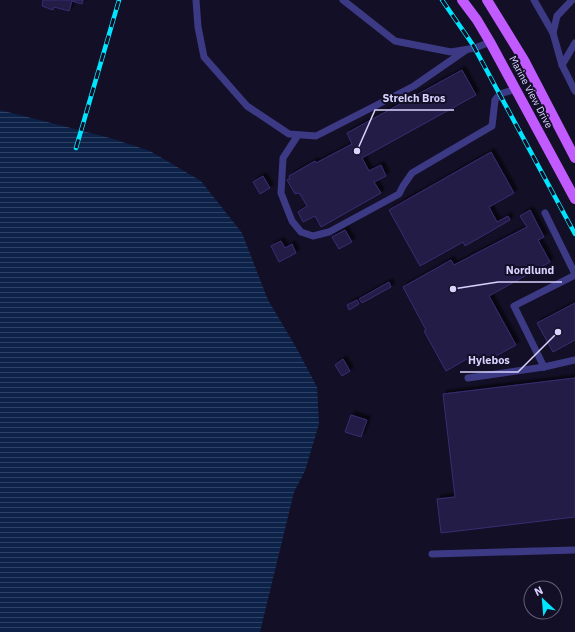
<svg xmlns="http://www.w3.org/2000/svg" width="575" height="632" font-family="'IBM Plex Sans',sans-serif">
	<defs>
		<pattern id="water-rules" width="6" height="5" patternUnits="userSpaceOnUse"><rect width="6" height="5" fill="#0c2248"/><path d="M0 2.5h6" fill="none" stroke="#2f4163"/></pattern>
		<filter id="shadow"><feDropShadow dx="3.5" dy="-3.5" stdDeviation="1" flood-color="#0009"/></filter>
	</defs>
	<rect width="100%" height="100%" fill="#130f26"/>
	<polygon fill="url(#water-rules)" points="0,110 110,138 150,151 201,181 242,233 268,300 297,349 317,387 319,424 305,471 294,492 260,632 0,632"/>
	<g fill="#241b47" stroke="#3b2d73" filter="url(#shadow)">
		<polygon points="43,0 83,0 82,4 72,1 69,11 54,7 53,10 42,6"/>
		<polygon points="462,70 476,95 362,158 369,171 381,165 386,176 374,182 381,193 321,227 315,216 303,222 298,212 307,206 300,194 299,194 298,193 295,194 287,180 290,178 289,176 315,161 316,163 352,144 347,133"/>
		<polygon points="491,152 514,193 489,207 497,222 508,216 510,220 465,246 463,242 420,266 389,210"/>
		<polygon points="263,176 270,188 260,194 253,182"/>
		<polygon points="530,210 544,237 538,240 550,262 489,296 516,345 485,362 483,358 475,362 472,356 446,371 424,331 426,330 403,287 451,260 454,265 527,227 520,216"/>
		<polygon points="345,230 352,242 339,249 332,237"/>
		<polygon points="281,241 285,248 292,244 296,253 279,262 271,246"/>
		<polygon points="389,282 391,287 362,303 359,299"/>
		<polygon points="357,300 359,304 349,310 347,305"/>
		<polygon points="575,303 575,340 553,352 537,323"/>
		<polygon points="343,359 350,371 342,376 335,365"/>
		<polygon points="575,378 575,517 441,533 437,499 455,497 443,394"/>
		<polygon points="351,415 367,420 361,437 345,432"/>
	</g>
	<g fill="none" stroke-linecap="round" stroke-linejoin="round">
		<g stroke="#3d3a85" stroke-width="7">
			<polyline points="196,0 198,27 204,57 247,106 289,134 316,136 414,86 466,50"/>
			<polyline points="343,0 395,41 451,52 475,48 490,42"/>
			<polyline points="534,0 553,33 562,65 575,91"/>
			<polyline points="553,33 557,16 572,0"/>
			<polyline points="562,65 575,43"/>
			<polyline points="298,135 283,158 281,193 292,221 301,232 313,236 329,232 399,194 403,186 412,173 492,126 495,100 500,94 516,89"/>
			<polyline points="545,213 575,274"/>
			<polyline points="544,367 514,306 575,275"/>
			<polyline points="468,378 544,367 575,360"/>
			<polyline points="432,554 575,550"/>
		</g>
		<g stroke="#c25bff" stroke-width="10">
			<polyline points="462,0 477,20 490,42 575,199"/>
			<polyline points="487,0 524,60 575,158"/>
		</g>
		<g stroke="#00e5ff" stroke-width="4.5">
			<g id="rail">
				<polyline points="442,0 473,45 575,234"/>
				<polyline points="76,148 119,0"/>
			</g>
		</g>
		<use href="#rail" stroke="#130f26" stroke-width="3" stroke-dasharray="9" stroke-linecap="butt"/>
	</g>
	<g text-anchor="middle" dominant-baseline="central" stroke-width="4" stroke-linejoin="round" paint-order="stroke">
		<g font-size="10" fill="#d9d4ff" stroke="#130f26">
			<text transform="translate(531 92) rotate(62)">Marine View Drive</text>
		</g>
	</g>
	<path fill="none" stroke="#d9d4ff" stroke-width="1.5" d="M357 151L375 110H454M453 289L498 282H562M558 332L518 372H460"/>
	<g fill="#d9d4ff" stroke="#130f26" stroke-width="1.5">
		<circle cx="357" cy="151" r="4"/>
		<circle cx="453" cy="289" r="4"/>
		<circle cx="558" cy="332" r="4"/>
	</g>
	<g font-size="11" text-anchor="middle" font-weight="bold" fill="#d9d4ff" stroke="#130f26" stroke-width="4" stroke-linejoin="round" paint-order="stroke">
		<text x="414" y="102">Streich Bros</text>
		<text x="530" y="274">Nordlund</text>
		<text x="489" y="364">Hylebos</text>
	</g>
	<g transform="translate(543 600) rotate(334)"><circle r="19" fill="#130f26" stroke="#625e7d"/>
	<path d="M0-3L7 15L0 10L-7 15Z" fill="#00e5ff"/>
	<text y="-6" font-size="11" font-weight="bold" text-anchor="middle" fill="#d9d4ff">N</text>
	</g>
</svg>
